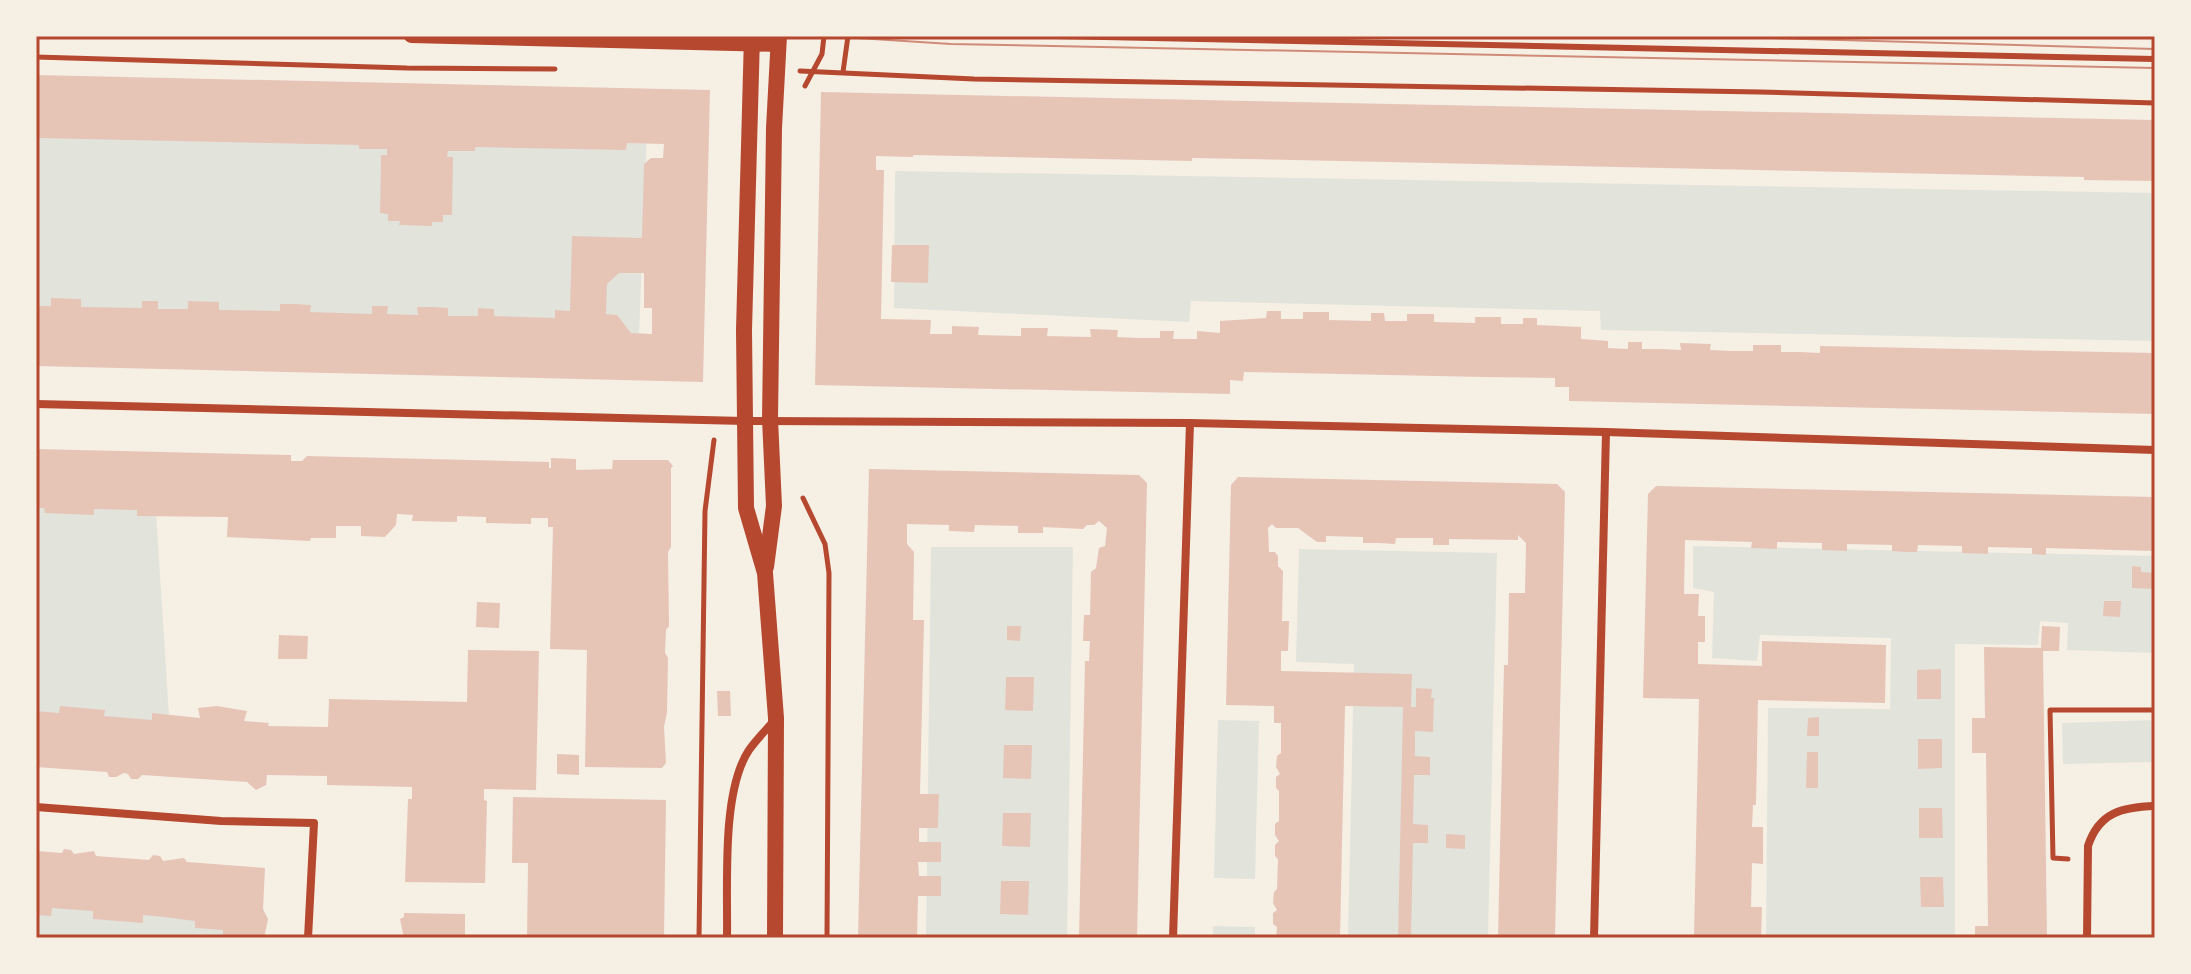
<svg xmlns="http://www.w3.org/2000/svg" width="2191" height="974" font-family="'IBM Plex Sans',sans-serif">
	<rect width="100%" height="100%" fill="#f6efe4"/>
	<g fill="#e2e4dc">
		<polygon points="36,122 647,128 639,335 36,321"/>
		<polygon points="895,171 2155,193 2155,341 1601,330 1600,311 1191,301 1189,322 894,308"/>
		<polygon points="36,494 155,496 170,732 36,724"/>
		<polygon points="1693,546 2155,556 2155,653 2067,650 2068,623 2040,621 2038,645 1955,644 1955,938 1766,938 1768,708 1890,709 1891,638 1760,635 1757,661 1712,658 1714,592 1693,588"/>
		<polygon points="931,547 1073,547 1067,938 926,938"/>
		<polygon points="1299,549 1497,553 1488,938 1348,938 1354,664 1296,662"/>
		<polygon points="1218,720 1259,721 1255,879 1214,878"/>
		<polygon points="2155,720 2155,762 2063,764 2062,723"/>
		<polygon points="36,897 225,912 223,938 36,938"/>
		<polygon points="1213,926 1255,927 1255,938 1213,938"/>
	</g>
	<g fill="#e6c5b7" fill-rule="evenodd">
		<path d="M36,75L710,90L703,382L36,366V306H51V298L81,299V307L142,308V301H158V309H188V301L219,302V310L280,311V304H296L311,305L310,312L372,314V306H388L387,314L418,315L417,307H433L448,308V316H478V308L494,309V316L555,318V310L570,311L572,236L642,238L644,164L651,158H663L664,144L627,143L626,150L475,147V151H448L447,157H453L452,215H443V222H432V226L399,225L400,221H388V214L380,213L381,155H387V149H359V145L36,138ZM619,273H644V308H652V334L631,333L617,315L606,314L607,284Z"/>
		<polygon points="821,92 2155,120 2155,181 2084,180 2084,177 1248,159 1192,158 1192,161 913,155 913,157 876,156 876,170 884,170 881,319 931,320 930,334 952,334 952,326 979,327 978,335 1021,336 1021,328 1048,328 1047,336 1091,337 1090,329 1118,330 1117,337 1139,338 1160,338 1160,331 1174,331 1173,339 1197,339 1197,331 1220,333 1220,321 1266,318 1267,311 1281,311 1281,319 1303,319 1303,312 1329,312 1329,320 1371,321 1371,313 1384,313 1385,321 1407,321 1407,314 1434,314 1434,322 1475,323 1475,317 1501,317 1501,324 1523,324 1523,318 1537,318 1537,325 1581,327 1581,339 1608,341 1608,348 1628,349 1628,342 1642,342 1642,349 1662,349 1681,350 1680,343 1711,344 1710,350 1731,351 1753,351 1753,345 1781,345 1781,352 1801,352 1820,353 1820,346 2155,353 2155,414 1569,401 1569,387 1555,387 1555,378 1484,377 1244,372 1243,381 1230,380 1230,394 815,385"/>
		<polygon points="892,245 929,245 928,283 891,282"/>
		<polygon points="36,449 291,455 291,461 302,461 307,456 549,462 549,468 551,468 551,458 576,459 576,470 612,469 613,460 668,460 673,466 671,468 671,547 668,552 669,626 666,630 665,653 668,658 667,712 664,727 666,763 662,768 585,767 587,650 550,649 553,527 548,527 548,518 531,518 531,524 486,523 486,517 457,516 457,522 412,521 413,515 397,514 396,525 385,537 361,536 361,526 336,526 336,538 311,538 310,541 227,537 228,517 137,516 137,510 94,509 94,515 45,513 44,508 36,508"/>
		<polygon points="869,469 1139,475 1147,483 1137,938 1079,938 1085,661 1089,661 1090,641 1083,641 1084,615 1090,615 1091,572 1096,568 1099,548 1105,546 1107,528 1099,521 1094,525 1087,525 1083,529 1043,527 1043,533 1018,533 1018,526 975,525 974,532 949,531 949,525 907,524 907,544 914,552 913,620 924,620 920,794 939,794 938,828 919,828 919,842 941,842 941,862 918,862 919,876 941,876 941,896 918,896 917,938 858,938"/>
		<polygon points="1238,477 1557,484 1565,492 1555,938 1498,938 1504,665 1508,665 1509,593 1525,593 1526,543 1518,535 1518,540 1449,539 1449,545 1433,545 1433,538 1396,538 1395,544 1380,543 1363,543 1363,537 1326,536 1326,542 1317,542 1298,528 1276,528 1272,524 1268,528 1269,552 1275,552 1278,556 1278,566 1283,571 1282,621 1289,621 1288,651 1281,651 1281,671 1412,674 1411,707 1416,707 1416,688 1432,689 1431,698 1434,698 1433,732 1415,731 1415,756 1430,757 1430,775 1414,775 1413,824 1428,825 1428,843 1413,843 1411,938 1398,938 1403,707 1345,706 1340,938 1276,938 1277,927 1273,924 1273,913 1277,910 1273,903 1274,892 1277,889 1278,859 1275,856 1275,845 1279,841 1275,835 1275,824 1279,821 1279,791 1276,788 1276,777 1280,774 1276,767 1277,756 1281,753 1281,723 1274,723 1274,706 1226,705 1231,485"/>
		<polygon points="1656,486 2155,497 2155,551 2046,548 2046,555 2032,554 2032,548 1988,547 1988,554 1962,553 1962,546 1918,545 1917,552 1905,552 1892,551 1892,545 1847,544 1847,551 1822,550 1822,543 1777,542 1777,549 1751,548 1752,542 1685,540 1684,594 1699,594 1698,616 1705,616 1705,642 1698,642 1698,664 1762,666 1762,641 1886,645 1885,703 1758,700 1756,805 1753,805 1752,827 1763,827 1763,864 1752,863 1751,907 1762,907 1761,938 1694,938 1699,699 1643,698 1648,494"/>
		<polygon points="2132,566 2141,567 2141,572 2155,573 2155,589 2132,588"/>
		<polygon points="2104,601 2121,601 2120,617 2103,616"/>
		<polygon points="477,602 500,603 499,628 476,627"/>
		<polygon points="1007,626 1021,626 1020,641 1007,640"/>
		<polygon points="2042,626 2060,627 2059,651 2043,651 2047,938 1975,938 1975,926 1988,926 1986,753 1972,753 1972,718 1985,718 1984,647 2041,648"/>
		<polygon points="279,635 308,636 307,659 278,659"/>
		<polygon points="468,650 539,651 536,790 484,789 484,800 487,801 485,883 405,882 408,799 412,799 412,787 327,785 327,776 267,775 266,785 256,790 247,782 142,775 138,779 131,779 128,774 124,773 116,777 109,777 107,772 36,767 36,711 59,713 60,706 105,710 104,716 152,720 152,713 200,718 198,708 217,706 247,711 244,721 269,723 268,726 328,727 329,699 467,702"/>
		<polygon points="1941,669 1941,699 1917,699 1917,670"/>
		<polygon points="1006,677 1034,677 1033,711 1005,710"/>
		<polygon points="717,691 730,691 731,716 718,716"/>
		<polygon points="1819,717 1819,736 1807,736 1808,718"/>
		<polygon points="1918,739 1942,739 1942,768 1918,769"/>
		<polygon points="1004,745 1032,745 1031,779 1003,778"/>
		<polygon points="1807,752 1818,752 1818,788 1806,788"/>
		<polygon points="557,754 579,755 579,775 557,774"/>
		<polygon points="513,797 666,800 664,938 527,938 528,863 512,863"/>
		<polygon points="1919,808 1942,808 1943,838 1919,838"/>
		<polygon points="1003,813 1031,813 1030,847 1002,846"/>
		<polygon points="1446,834 1465,835 1465,849 1446,848"/>
		<polygon points="64,849 71,850 74,854 94,851 96,856 149,860 153,855 160,856 163,861 184,858 187,862 265,868 263,909 268,919 264,938 223,938 223,930 195,928 195,921 164,917 143,915 143,923 93,919 93,911 52,908 51,916 36,915 36,851 62,853"/>
		<polygon points="1920,877 1943,877 1944,907 1921,907"/>
		<polygon points="1001,881 1029,881 1028,915 1000,914"/>
		<polygon points="404,913 465,914 465,938 404,938 400,919 404,917"/>
	</g>
	<g fill="none" stroke-linecap="round" stroke-linejoin="round">
		<g stroke="#b5482f" stroke-width="5">
			<polyline points="36,57 407,68 555,69"/>
			<polyline points="800,71 974,79 1760,92 2155,103"/>
			<polyline points="843,72 848,36"/>
			<polyline points="805,86 822,54 824,36"/>
			<polyline points="803,498 825,544 829,573 827,938"/>
			<polyline points="2068,859 2053,858 2050,710 2155,710"/>
			<polyline points="699,938 705,511 714,440"/>
		</g>
		<polyline stroke="#b5482f" stroke-width="6" points="1056,36 2155,59"/>
		<g stroke="#b5482f" stroke-width="8">
			<polyline points="36,404 744,421 1190,423 1606,432 2155,450"/>
			<polyline points="36,807 221,821 314,823 308,938"/>
			<path d="M727,938C728,887 721,792 749,750C756,740 765,731 773,722"/>
			<polyline points="1173,938 1190,423"/>
			<polyline points="1594,938 1606,432"/>
			<path d="M2087,938L2088,846C2099,812 2123,807 2155,806"/>
		</g>
		<polyline stroke="#b5482f" stroke-width="14" points="411,36 778,45"/>
		<g stroke="#b5482f" stroke-width="16">
			<polyline points="752,36 744,330 746,508 765,573 776,718 775,938"/>
			<polyline points="766,567 774,506 770,419 774,128 779,36"/>
		</g>
		<g stroke="#cf8b77" stroke-width="2">
			<polyline points="826,36 951,44 2155,68"/>
			<polyline points="1698,36 2155,49"/>
		</g>
	</g>
	<rect width="2191" height="974" fill="none" stroke="#f6efe4" stroke-width="76"/>
	<rect x="38" y="38" width="2115" height="898" fill="none" stroke="#b5482f" stroke-width="3"/>
</svg>
